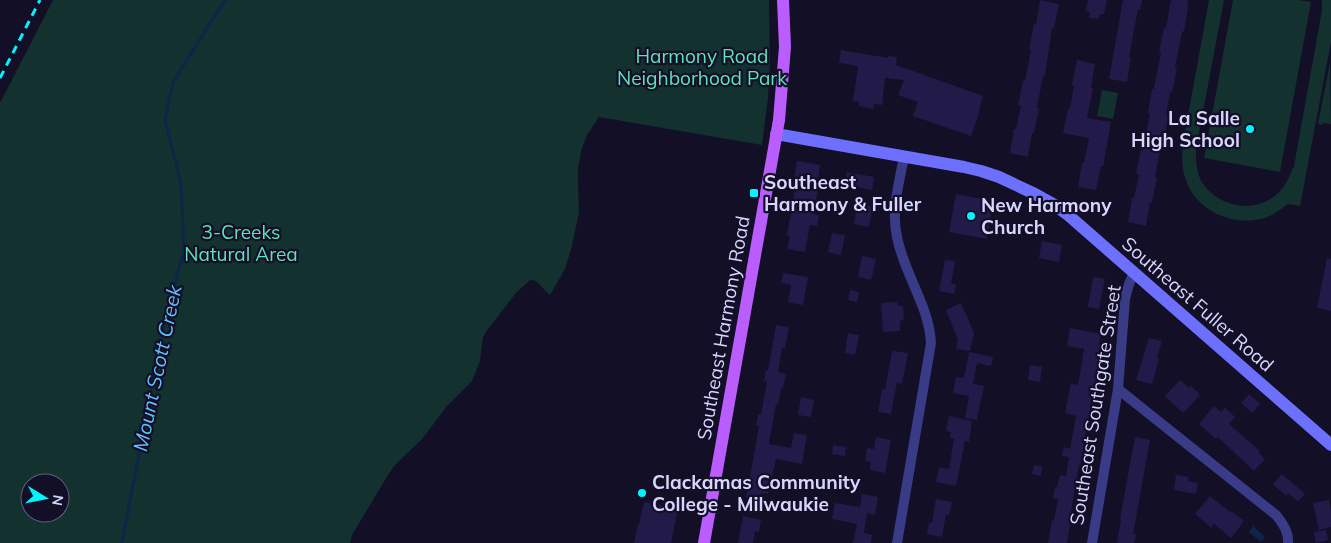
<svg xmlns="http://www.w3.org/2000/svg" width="1331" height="543" font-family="Mulish,sans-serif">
	<rect width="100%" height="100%" fill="#120f27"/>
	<g fill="#12312f" fill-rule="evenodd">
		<path d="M53,0H769L770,64L768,98L762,145L599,117L587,135L582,148L578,167V183L579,212L572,246L565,269L550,295L536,281L530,280L516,293L488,329L483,337L480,361L472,381L447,406L422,439L395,465L388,475L352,535L350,543H0V103ZM30,483H60V513H30Z"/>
		<path d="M1209,0H1224L1196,149C1196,160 1196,172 1202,182C1218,207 1253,214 1276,195C1285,188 1289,177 1294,166L1322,10V0H1331V42L1300,206L1288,204C1282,208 1277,212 1272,215C1241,230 1197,214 1186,180C1181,167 1182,156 1183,143Z"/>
		<polygon points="1233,0 1298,0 1311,2 1280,172 1204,158"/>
		<polygon points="1330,62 1331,124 1323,123 1322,125 1318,124"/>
		<polygon points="1102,90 1118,93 1113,119 1097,116"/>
	</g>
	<polygon fill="#0c264a" points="1253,526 1265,537 1261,542 1249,532"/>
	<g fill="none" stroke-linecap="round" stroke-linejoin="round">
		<polyline stroke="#0c264a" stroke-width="3" points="122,543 161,337 184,250 181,183 165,120 173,82 225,0"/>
	</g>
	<g fill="#221b49">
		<polygon points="1040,0 1059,4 1054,28 1052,28 1045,76 1043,76 1037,108 1039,109 1034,133 1032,133 1028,157 1010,153 1014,129 1016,129 1021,106 1018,105 1023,81 1025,81 1031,49 1029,49 1034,24 1036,25"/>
		<polygon points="1088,0 1107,0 1104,14 1100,14 1099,19 1089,18 1090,12 1086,11"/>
		<polygon points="1123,0 1142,0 1140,10 1138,9 1129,57 1131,58 1127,82 1109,79"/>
		<polygon points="1171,0 1188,0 1187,7 1188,7 1184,32 1182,31 1175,68 1177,68 1172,93 1170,92 1166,116 1168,116 1164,141 1162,140 1155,177 1157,178 1152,202 1150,202 1146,226 1128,222 1132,198 1134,198 1139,175 1136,174 1141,150 1143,150 1150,114 1148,113 1152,89 1154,89 1161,52 1159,52 1164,27 1166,28"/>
		<polygon points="841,50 888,58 888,56 897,57 896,65 983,96 979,110 980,110 971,136 913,116 918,102 898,95 904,80 885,78 882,105 874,104 873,109 859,106 859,102 853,101 858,66 839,63"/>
		<polygon points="1077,60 1095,64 1091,88 1093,88 1087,118 1111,122 1103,167 1101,166 1096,190 1078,187 1082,163 1084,163 1089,138 1063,133 1068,109 1070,109 1074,85 1072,85"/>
		<polygon points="797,161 820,165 818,180 828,182 826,191 818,190 813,214 819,215 817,226 810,225 805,252 787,249 790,236 787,235 797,179 794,179"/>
		<polygon points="847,172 874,177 872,190 844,185"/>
		<polygon points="956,194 993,201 987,239 949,232"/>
		<polygon points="857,204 873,207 869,227 854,224"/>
		<polygon points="832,233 845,235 841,255 828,252"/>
		<polygon points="1042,241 1062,245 1059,262 1039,258"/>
		<polygon points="862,256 876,259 871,280 858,277"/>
		<polygon points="1327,258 1331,259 1331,311 1317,308"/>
		<polygon points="945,260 955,261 951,284 956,284 954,294 939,291"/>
		<polygon points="783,273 808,277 803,305 788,302 791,285 781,283"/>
		<polygon points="1093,277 1105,279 1099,309 1088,307"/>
		<polygon points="850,290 859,292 857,302 848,300"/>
		<polygon points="897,302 898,306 903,306 904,320 900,321 900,331 883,332 881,303"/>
		<polygon points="961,303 974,333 970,351 956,349 958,340 946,310"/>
		<polygon points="776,325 789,327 785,348 782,348 778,372 786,374 783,388 781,388 778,405 776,404 769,444 791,448 794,433 807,435 802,464 776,459 768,494 761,493 760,501 746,499 759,426 756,425 758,415 761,415 767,381 764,381 766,370 768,371"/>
		<polygon points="1070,328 1101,334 1099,344 1102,344 1080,465 1079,465 1069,523 1070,524 1067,543 1048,543 1052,520 1054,521 1058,499 1053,498 1055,487 1057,487 1060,475 1066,476 1069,457 1062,456 1064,447 1070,449 1076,416 1065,413 1071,383 1078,385 1084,349 1067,346"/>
		<polygon points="848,333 859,335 855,355 845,353"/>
		<polygon points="1149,338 1162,341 1157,358 1159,359 1152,384 1136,380"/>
		<polygon points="892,351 908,353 902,384 897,383 891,414 878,412 882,389 885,390"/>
		<polygon points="969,352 993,357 991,366 977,363 973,384 984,386 982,398 981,398 977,420 965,418 969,396 953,393 956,377 964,378"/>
		<polygon points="1030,365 1042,367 1040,382 1028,380"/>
		<polygon points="1180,380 1189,388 1191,386 1200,395 1183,413 1165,396"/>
		<polygon points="1249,394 1260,404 1252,413 1241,403"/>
		<polygon points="801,397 814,400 811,417 798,415"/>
		<polygon points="1214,406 1221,412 1225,408 1235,417 1229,424 1260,451 1258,452 1265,459 1254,471 1218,437 1216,439 1199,424"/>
		<polygon points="949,416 972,421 969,442 965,441 956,486 936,482 939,467 949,469 954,439 950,438 951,432 946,431"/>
		<polygon points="876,437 891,440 885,473 870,470 871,462 865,461 867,448 874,449"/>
		<polygon points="1135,437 1150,440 1133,534 1136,534 1134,543 1117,543 1121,519 1120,519"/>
		<polygon points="833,445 846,447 845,456 832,454"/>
		<polygon points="1034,465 1042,466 1041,476 1032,474"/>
		<polygon points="1282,474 1305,494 1298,502 1288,493 1286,496 1273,484"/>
		<polygon points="1176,475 1189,477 1188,481 1198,483 1196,494 1174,490"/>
		<polygon points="862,494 878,497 875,515 867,513 864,533 872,535 871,543 853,543 857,524 832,519 835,503 860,507"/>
		<polygon points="1210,496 1230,512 1231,511 1244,521 1231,538 1213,523 1212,528 1195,514"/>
		<polygon points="936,499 952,502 949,515 946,515 942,537 927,534 929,523 932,523"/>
		<polygon points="1329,500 1331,510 1331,527 1319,530 1313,503"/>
		<polygon points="644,502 678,508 671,543 634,543 638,525 639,525"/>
		<polygon points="743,516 761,520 759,532 755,531 753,543 738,543"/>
		<polygon points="1326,530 1328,540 1316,543 1314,532"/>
	</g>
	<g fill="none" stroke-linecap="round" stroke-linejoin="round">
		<g stroke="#3a3b87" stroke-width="10">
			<path d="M1118,389L1276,515C1283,523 1289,532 1288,543"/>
			<path d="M897,543L931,343C929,305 904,274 897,237C891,211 899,183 904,157"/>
			<polyline points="1092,543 1118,389 1125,299 1129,284 1134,273"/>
		</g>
		<polyline stroke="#6d70ff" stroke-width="12" points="776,134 964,167 981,171 999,177 1035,194 1053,204 1067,214 1331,445"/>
		<polyline stroke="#ba5dff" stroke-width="12" points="704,543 779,120 785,47 783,0"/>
		<polyline stroke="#02f3ff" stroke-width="3" stroke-dasharray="8 6" stroke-linecap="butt" points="0,78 40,0"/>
	</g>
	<g fill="#02f3ff" stroke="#120f27" stroke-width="2">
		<circle cx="1250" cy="129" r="5"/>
		<rect x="749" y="188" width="10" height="10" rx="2.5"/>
		<circle cx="971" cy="216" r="5"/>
		<circle cx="642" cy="493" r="5"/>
	</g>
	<g text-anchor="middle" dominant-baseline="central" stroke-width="4.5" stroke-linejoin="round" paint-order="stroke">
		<g font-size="19" fill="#5fe2ba" stroke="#120f27">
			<text x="702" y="56">Harmony Road<tspan x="702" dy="22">Neighborhood Park</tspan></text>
			<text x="241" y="232">3-Creeks<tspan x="241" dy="22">Natural Area</tspan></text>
		</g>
		<g font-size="19" font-weight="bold" fill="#d8d6ff" stroke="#120f27" text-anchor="start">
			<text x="1240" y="118" text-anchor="end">La Salle<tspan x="1240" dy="22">High School</tspan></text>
			<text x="764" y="182">Southeast<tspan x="764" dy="22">Harmony &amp; Fuller</tspan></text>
			<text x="981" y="205">New Harmony<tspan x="981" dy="22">Church</tspan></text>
			<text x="652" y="482">Clackamas Community<tspan x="652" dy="22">College - Milwaukie</tspan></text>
		</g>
		<g font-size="19" fill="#d8d6ff" stroke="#120f27">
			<text transform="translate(1198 304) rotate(41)">Southeast Fuller Road</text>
			<text transform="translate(723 328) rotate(-80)">Southeast Harmony Road</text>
			<text transform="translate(1095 405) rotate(-81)">Southeast Southgate Street</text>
		</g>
		<g font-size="20" font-style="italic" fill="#64bfff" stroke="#120f27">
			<text transform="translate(157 368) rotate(-78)">Mount Scott Creek</text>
		</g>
	</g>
	<g transform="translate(45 498) rotate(100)"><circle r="24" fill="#120f27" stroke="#615f7d"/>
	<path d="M0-4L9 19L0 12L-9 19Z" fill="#02f3ff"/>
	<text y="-8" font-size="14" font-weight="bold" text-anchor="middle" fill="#d8d6ff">N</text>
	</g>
</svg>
